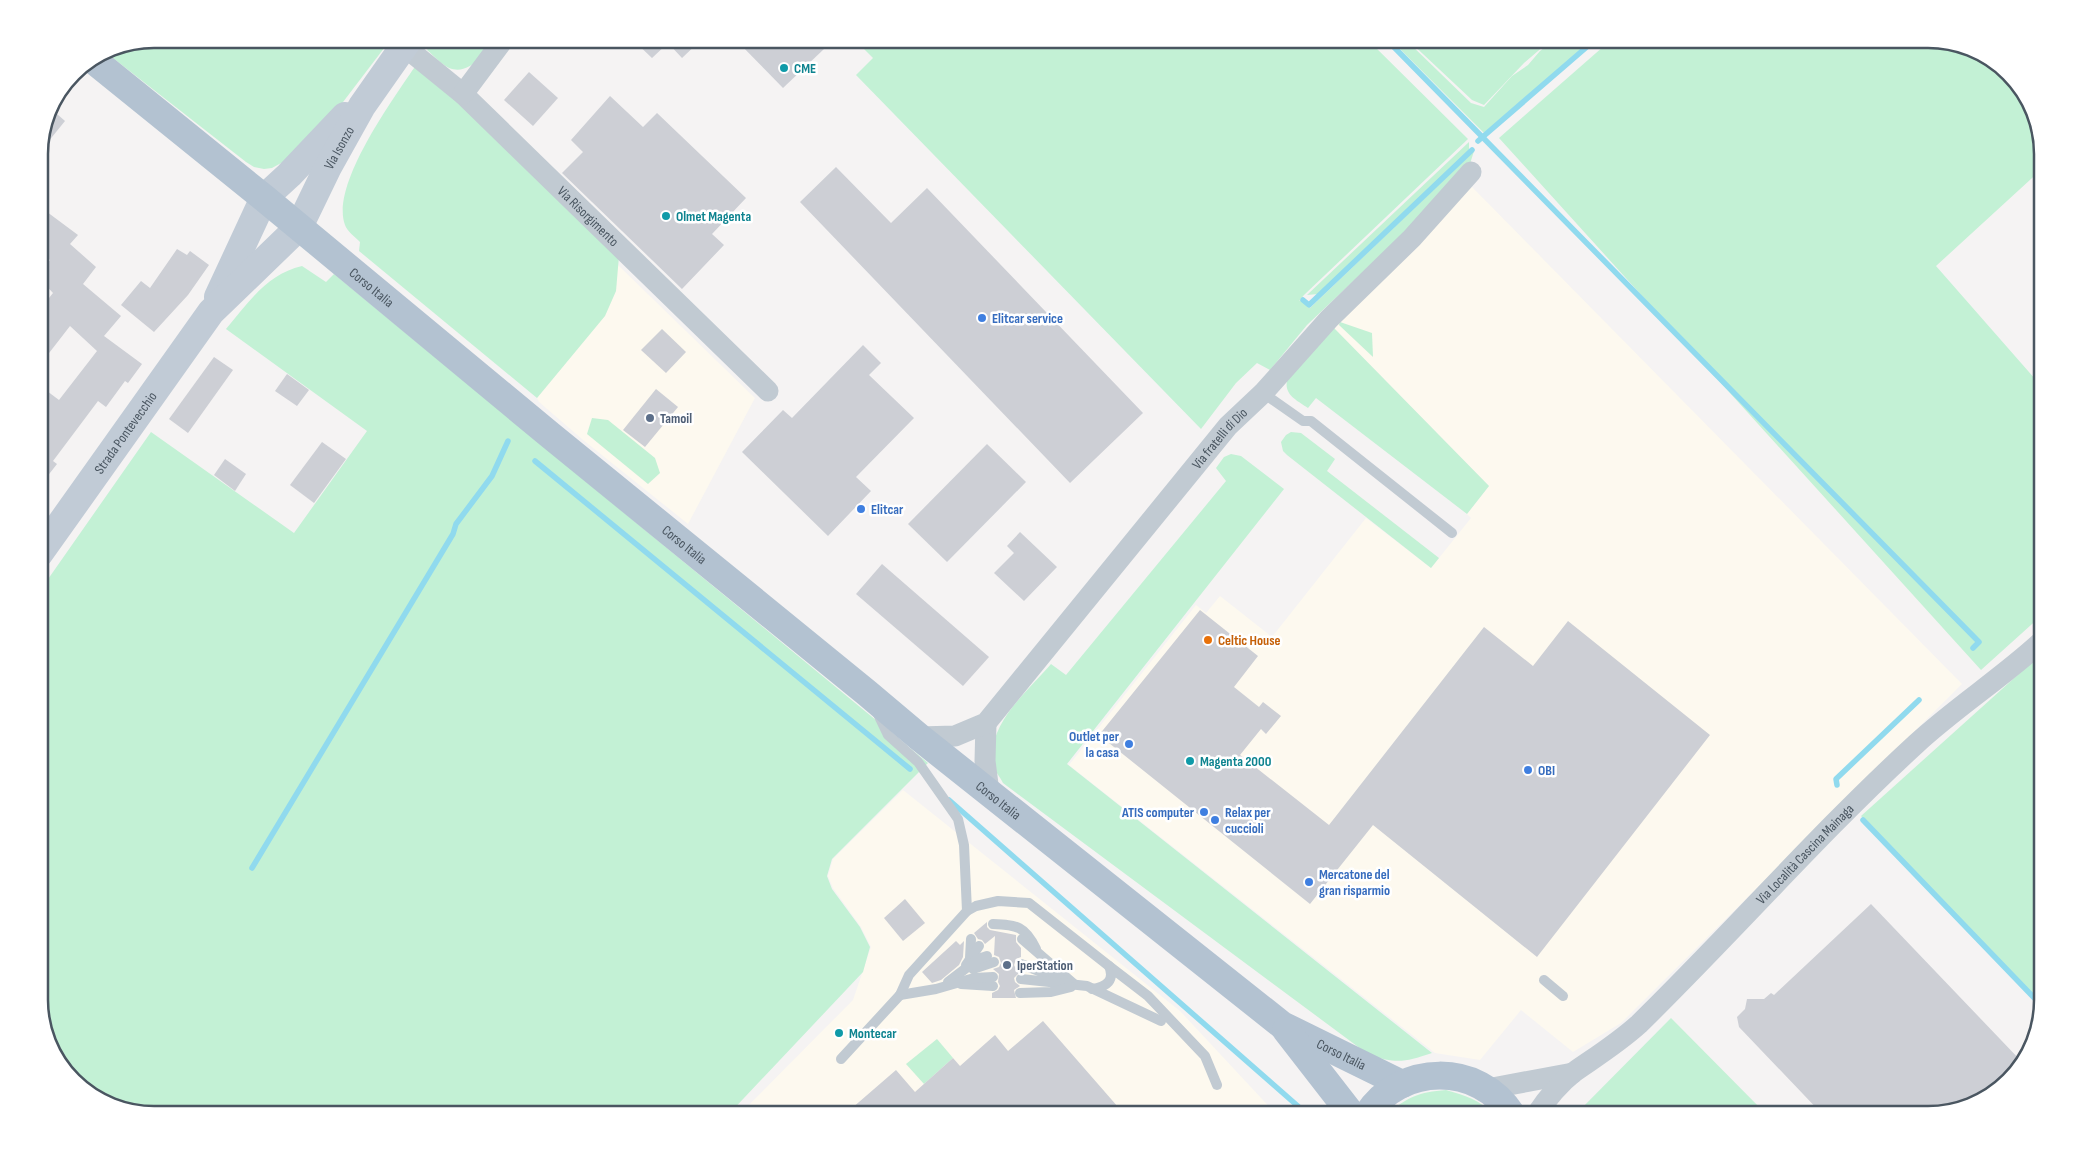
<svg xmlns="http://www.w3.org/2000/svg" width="2081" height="1154" font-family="'Sofia Sans Condensed',sans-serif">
	<rect width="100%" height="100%" fill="#f5f3f3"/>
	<g fill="#fdf9ef">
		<polygon points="1472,187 1962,684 1621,1023 1573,1052 1521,1010 1480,1060 1435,1053 1069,765 1196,605 1206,613 1220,596 1272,637 1366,518 1431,568 1471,518 1467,514 1489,486 1333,327"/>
		<polygon points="617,264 755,398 688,524 583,440 539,402 537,398 605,315 616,291"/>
		<polygon points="903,790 1180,1011 1277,1115 739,1115 853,1000 871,947 861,927 833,888 828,876 833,859"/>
	</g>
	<g fill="#c3f1d5">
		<polygon points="153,39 391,39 324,127 283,162 272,168 264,169 254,167 246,162 104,51 110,47"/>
		<path d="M435,39H495C484,53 470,76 449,68C441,64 434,56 427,50Z"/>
		<polygon points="854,39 1367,39 1468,139 1304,295 1299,301 1301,300 1310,308 1474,151 1469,167 1462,178 1307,325 1270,370 1257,363 1236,383 1201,429 856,75 873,58"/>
		<polygon points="1390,39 1405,39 1471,103 1484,107 1512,76 1528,65 1540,51 1556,39 1593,39 1484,133"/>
		<polygon points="1407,39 1552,39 1524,63 1484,105 1472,100"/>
		<polygon points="1612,39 1928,39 1985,54 2027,96 2042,146 2042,169 1936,266 2042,387 2042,615 1981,670 1499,138"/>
		<path d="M416,65L448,93L619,256L616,291L605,316L537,398L359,251L360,242C355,237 347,231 345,225C330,185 394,98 416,65Z"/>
		<polygon points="1469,142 1469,152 1318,294 1307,295"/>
		<path d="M302,266L326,282L334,274L928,763L832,859L827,876L832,889L860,927L870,947L863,972L728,1115H153L96,1100L58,1064L39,1008V592L151,432L294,533L367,431L226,329C248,303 267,274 302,266Z"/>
		<polygon points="1340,322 1372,333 1373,357 1339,325"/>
		<path d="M1333,327L1489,486L1467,514L1316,398L1308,408C1298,401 1284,395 1287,381Z"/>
		<polygon points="592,418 608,420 655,458 660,473 648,484 587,434"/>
		<polygon points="1291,432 1301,433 1335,459 1327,471 1439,558 1431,568 1287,455 1283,451 1281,442 1286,435"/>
		<path d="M1231,454L1241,456L1284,489L1067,764L1432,1053C1405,1062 1397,1064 1369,1055L1003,783C1000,777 994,770 993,763C987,724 1028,691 1051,664L1066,675L1226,481L1216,468L1224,457Z"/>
		<polygon points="2042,653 2042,1001 2041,1005 1861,816"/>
		<polygon points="1671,1018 1767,1115 1575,1115"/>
		<polygon points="937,1039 953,1058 924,1084 906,1064"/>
		<path d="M1446,1090C1464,1095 1481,1100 1493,1115H1386C1407,1097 1419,1092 1446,1090Z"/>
	</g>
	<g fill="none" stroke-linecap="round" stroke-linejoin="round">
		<g stroke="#90daee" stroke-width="5.5">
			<polyline points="1386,39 1979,642 1973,648"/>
			<polyline points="1478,141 1596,39"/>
			<polyline points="1303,300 1309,305 1472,150"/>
			<polyline points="535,461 910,769"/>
			<polyline points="1837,785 1836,779 1919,700"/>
			<polyline points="949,800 1308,1115"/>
			<polyline points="1863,820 2041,1005"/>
			<polyline points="252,868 453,534 456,524 492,476 508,441"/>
		</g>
	</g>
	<g fill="#cdcfd5">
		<polygon points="632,39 702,39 682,58 668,43 652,58"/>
		<polygon points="735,39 815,39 824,49 783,88"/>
		<polygon points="529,72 558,98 533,126 504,100"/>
		<polygon points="610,96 643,127 657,113 746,198 712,234 724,245 682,289 562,173 583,152 571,140"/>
		<polygon points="49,107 65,121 39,153 39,146"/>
		<polygon points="836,167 891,223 927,188 1143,413 1070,483 800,202"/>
		<polygon points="39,206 78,235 70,244 96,267 83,284 121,316 104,336 142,364 128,383 125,381 106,407 98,401 53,461 57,464 39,487 39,385 59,400 97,351 70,326 39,366 39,314 47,304 45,303 53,293 39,278 39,273 50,260 39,252"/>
		<polygon points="177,249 187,255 190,251 209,265 188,295 154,332 121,305 141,281 150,288"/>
		<polygon points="662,329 686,352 666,373 641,350"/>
		<polygon points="863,345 881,363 869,375 914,418 856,477 871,491 828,536 742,452 783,410 792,418"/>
		<polygon points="214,357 233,370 188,433 169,419"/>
		<polygon points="287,374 309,390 297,406 275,391"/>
		<polygon points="656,389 678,407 645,447 623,430"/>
		<polygon points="322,442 346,459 314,503 290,485"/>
		<polygon points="987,444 1026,482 947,562 908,524"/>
		<polygon points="225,459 246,474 235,491 214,475"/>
		<polygon points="1020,532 1057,567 1024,601 994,573 1014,553 1007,546"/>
		<polygon points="882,564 989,657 963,686 856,594"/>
		<polygon points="1200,610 1258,656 1234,687 1259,707 1263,702 1281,716 1266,734 1261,729 1240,755 1329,825 1484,627 1533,666 1568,621 1710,735 1537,957 1373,825 1310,904 1099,735"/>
		<polygon points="905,899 925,923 903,941 884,918"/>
		<polygon points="1871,904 2022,1062 1985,1100 1928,1115 1823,1115 1739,1027 1737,1017 1745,1009 1747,999 1764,999 1771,993 1774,995"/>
		<polygon points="987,922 987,927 990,930 1016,935 1016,942 1021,948 1021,957 1016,959 1014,965 1016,969 1021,971 1014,978 1015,982 1020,986 1014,990 1016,998 992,998 992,993 998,990 1000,986 998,982 999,974 993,969 999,967 1001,963 999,957 994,955 995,936 985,944 982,940 978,939 974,933"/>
		<polygon points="956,941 960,945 964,941 963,957 959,965 941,980 932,983 922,972"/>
		<polygon points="1043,1021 1125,1115 844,1115 896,1070 915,1092 953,1058 960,1066 995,1035 1008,1051"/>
	</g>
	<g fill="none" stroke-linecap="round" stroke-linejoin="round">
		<g stroke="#c1cad2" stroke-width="10">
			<polyline points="1263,393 1303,421 1311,421 1452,533"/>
			<polyline points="877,712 888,735 918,762 958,819 964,845 967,911"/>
			<path d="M993,924C1017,925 1025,926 1036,949"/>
			<polyline points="1022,939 1074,984"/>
			<polyline points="970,958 971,939"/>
			<polyline points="1021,964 1062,980"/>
			<polyline points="966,965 979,946"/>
			<polyline points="973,969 994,962"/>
			<polyline points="1021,979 1087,986 1161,1021"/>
			<polyline points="1544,980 1563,996"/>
			<polyline points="948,982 978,959 987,956"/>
			<polyline points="961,984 993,986"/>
			<path d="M1092,989C1107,987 1115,980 1109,966L1148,996L1205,1056L1217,1085"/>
			<polyline points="1020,993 1051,992 1071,987"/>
			<polyline points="900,995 936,989 974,978 993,977"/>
			<polyline points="841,1059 900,995 909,975 967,911 976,906 998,901 1029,903 1109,966"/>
		</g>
		<g stroke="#c1cad2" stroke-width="21">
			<path id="s1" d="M404,46L463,94L768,391"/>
			<polyline points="463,94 504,39"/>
			<polyline points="986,723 985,761 989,792"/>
			<path id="s2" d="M919,737L955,736L986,723L1228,426L1263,393L1329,319L1412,238L1471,172"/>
			<polyline points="1487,1089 1573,1073"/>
			<path id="s3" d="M1536,1115C1546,1100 1560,1083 1574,1072C1597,1056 1618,1043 1639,1024C1733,932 1819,833 1916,744C1956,707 2002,678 2042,641"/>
		</g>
		<g stroke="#c1cbd6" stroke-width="28">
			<polyline points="218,297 264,198 289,175 345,116"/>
			<path id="s4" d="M39,554L211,312L299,227L328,167L362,106L409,39"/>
		</g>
		<g stroke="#b3c2d1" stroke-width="28">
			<path id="s5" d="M92,59L264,198L550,435L867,693L919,737L1282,1025L1402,1084"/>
			<polyline points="1286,1030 1352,1115"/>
			<path d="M1367,1115C1400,1063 1479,1062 1512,1115"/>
		</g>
	</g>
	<g fill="#0f9aa8" stroke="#fff" stroke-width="2">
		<circle cx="784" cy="68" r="5"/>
		<circle cx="666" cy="216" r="5"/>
		<circle cx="1190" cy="761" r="5"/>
		<circle cx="839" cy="1033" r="5"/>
	</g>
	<g fill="#3f7fe0" stroke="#fff" stroke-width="2">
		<circle cx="982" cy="318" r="5"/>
		<circle cx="861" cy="509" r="5"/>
		<circle cx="1129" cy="744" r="5"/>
		<circle cx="1528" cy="770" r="5"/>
		<circle cx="1204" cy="812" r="5"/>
		<circle cx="1215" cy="820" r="5"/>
		<circle cx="1309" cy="882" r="5"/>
	</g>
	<g fill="#5c6f8a" stroke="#fff" stroke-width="2">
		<circle cx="650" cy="418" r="5"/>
		<circle cx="1007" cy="965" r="5"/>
	</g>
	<circle fill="#e8710a" stroke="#fff" stroke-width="2" cx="1208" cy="640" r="5"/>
	<g text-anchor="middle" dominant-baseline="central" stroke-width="5" stroke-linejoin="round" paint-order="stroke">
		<g font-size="14" font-weight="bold" fill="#0d838f" stroke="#fff" text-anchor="start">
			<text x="794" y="68">CME</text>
			<text x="676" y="216">Olmet Magenta</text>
			<text x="1200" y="761">Magenta 2000</text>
			<text x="849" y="1033">Montecar</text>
		</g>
		<g font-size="14" fill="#4a5661" stroke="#fff">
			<text stroke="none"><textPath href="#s4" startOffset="508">Via Isonzo</textPath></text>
			<text stroke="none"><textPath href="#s1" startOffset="251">Via Risorgimento</textPath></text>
			<text stroke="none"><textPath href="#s5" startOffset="361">Corso Italia</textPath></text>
			<text stroke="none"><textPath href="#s4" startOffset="149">Strada Pontevecchio</textPath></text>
			<text stroke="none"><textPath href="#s2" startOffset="438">Via fratelli di Dio</textPath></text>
			<text stroke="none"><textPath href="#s5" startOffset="766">Corso Italia</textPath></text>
			<text stroke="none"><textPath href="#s5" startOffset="1171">Corso Italia</textPath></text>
			<text stroke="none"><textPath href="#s3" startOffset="376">Via Località Cascina Mainaga</textPath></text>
			<text stroke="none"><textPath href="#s5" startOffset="1599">Corso Italia</textPath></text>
		</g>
		<g font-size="14" font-weight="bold" fill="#366cbe" stroke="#fff" text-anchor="start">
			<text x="992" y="318">Elitcar service</text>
			<text x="871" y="509">Elitcar</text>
			<text x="1119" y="736" text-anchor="end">Outlet per<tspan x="1119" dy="16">la casa</tspan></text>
			<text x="1538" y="770">OBI</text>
			<text x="1194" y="812" text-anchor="end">ATIS computer</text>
			<text x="1225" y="812">Relax per<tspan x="1225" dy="16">cuccioli</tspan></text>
			<text x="1319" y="874">Mercatone del<tspan x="1319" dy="16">gran risparmio</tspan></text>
		</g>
		<g font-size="14" font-weight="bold" fill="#4e5e75" stroke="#fff" text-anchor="start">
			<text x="660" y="418">Tamoil</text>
			<text x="1017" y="965">IperStation</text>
		</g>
		<g font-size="14" font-weight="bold" fill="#c56008" stroke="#fff" text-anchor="start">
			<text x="1218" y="640">Celtic House</text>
		</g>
	</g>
	<path d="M0 0H2081V1154H0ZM154 48H1928A106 106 0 0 1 2034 154V1000A106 106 0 0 1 1928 1106H154A106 106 0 0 1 48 1000V154A106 106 0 0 1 154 48Z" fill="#fff" fill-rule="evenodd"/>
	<path fill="none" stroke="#4a5661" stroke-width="2.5" d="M154 48H1928A106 106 0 0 1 2034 154V1000A106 106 0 0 1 1928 1106H154A106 106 0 0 1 48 1000V154A106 106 0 0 1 154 48Z"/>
</svg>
